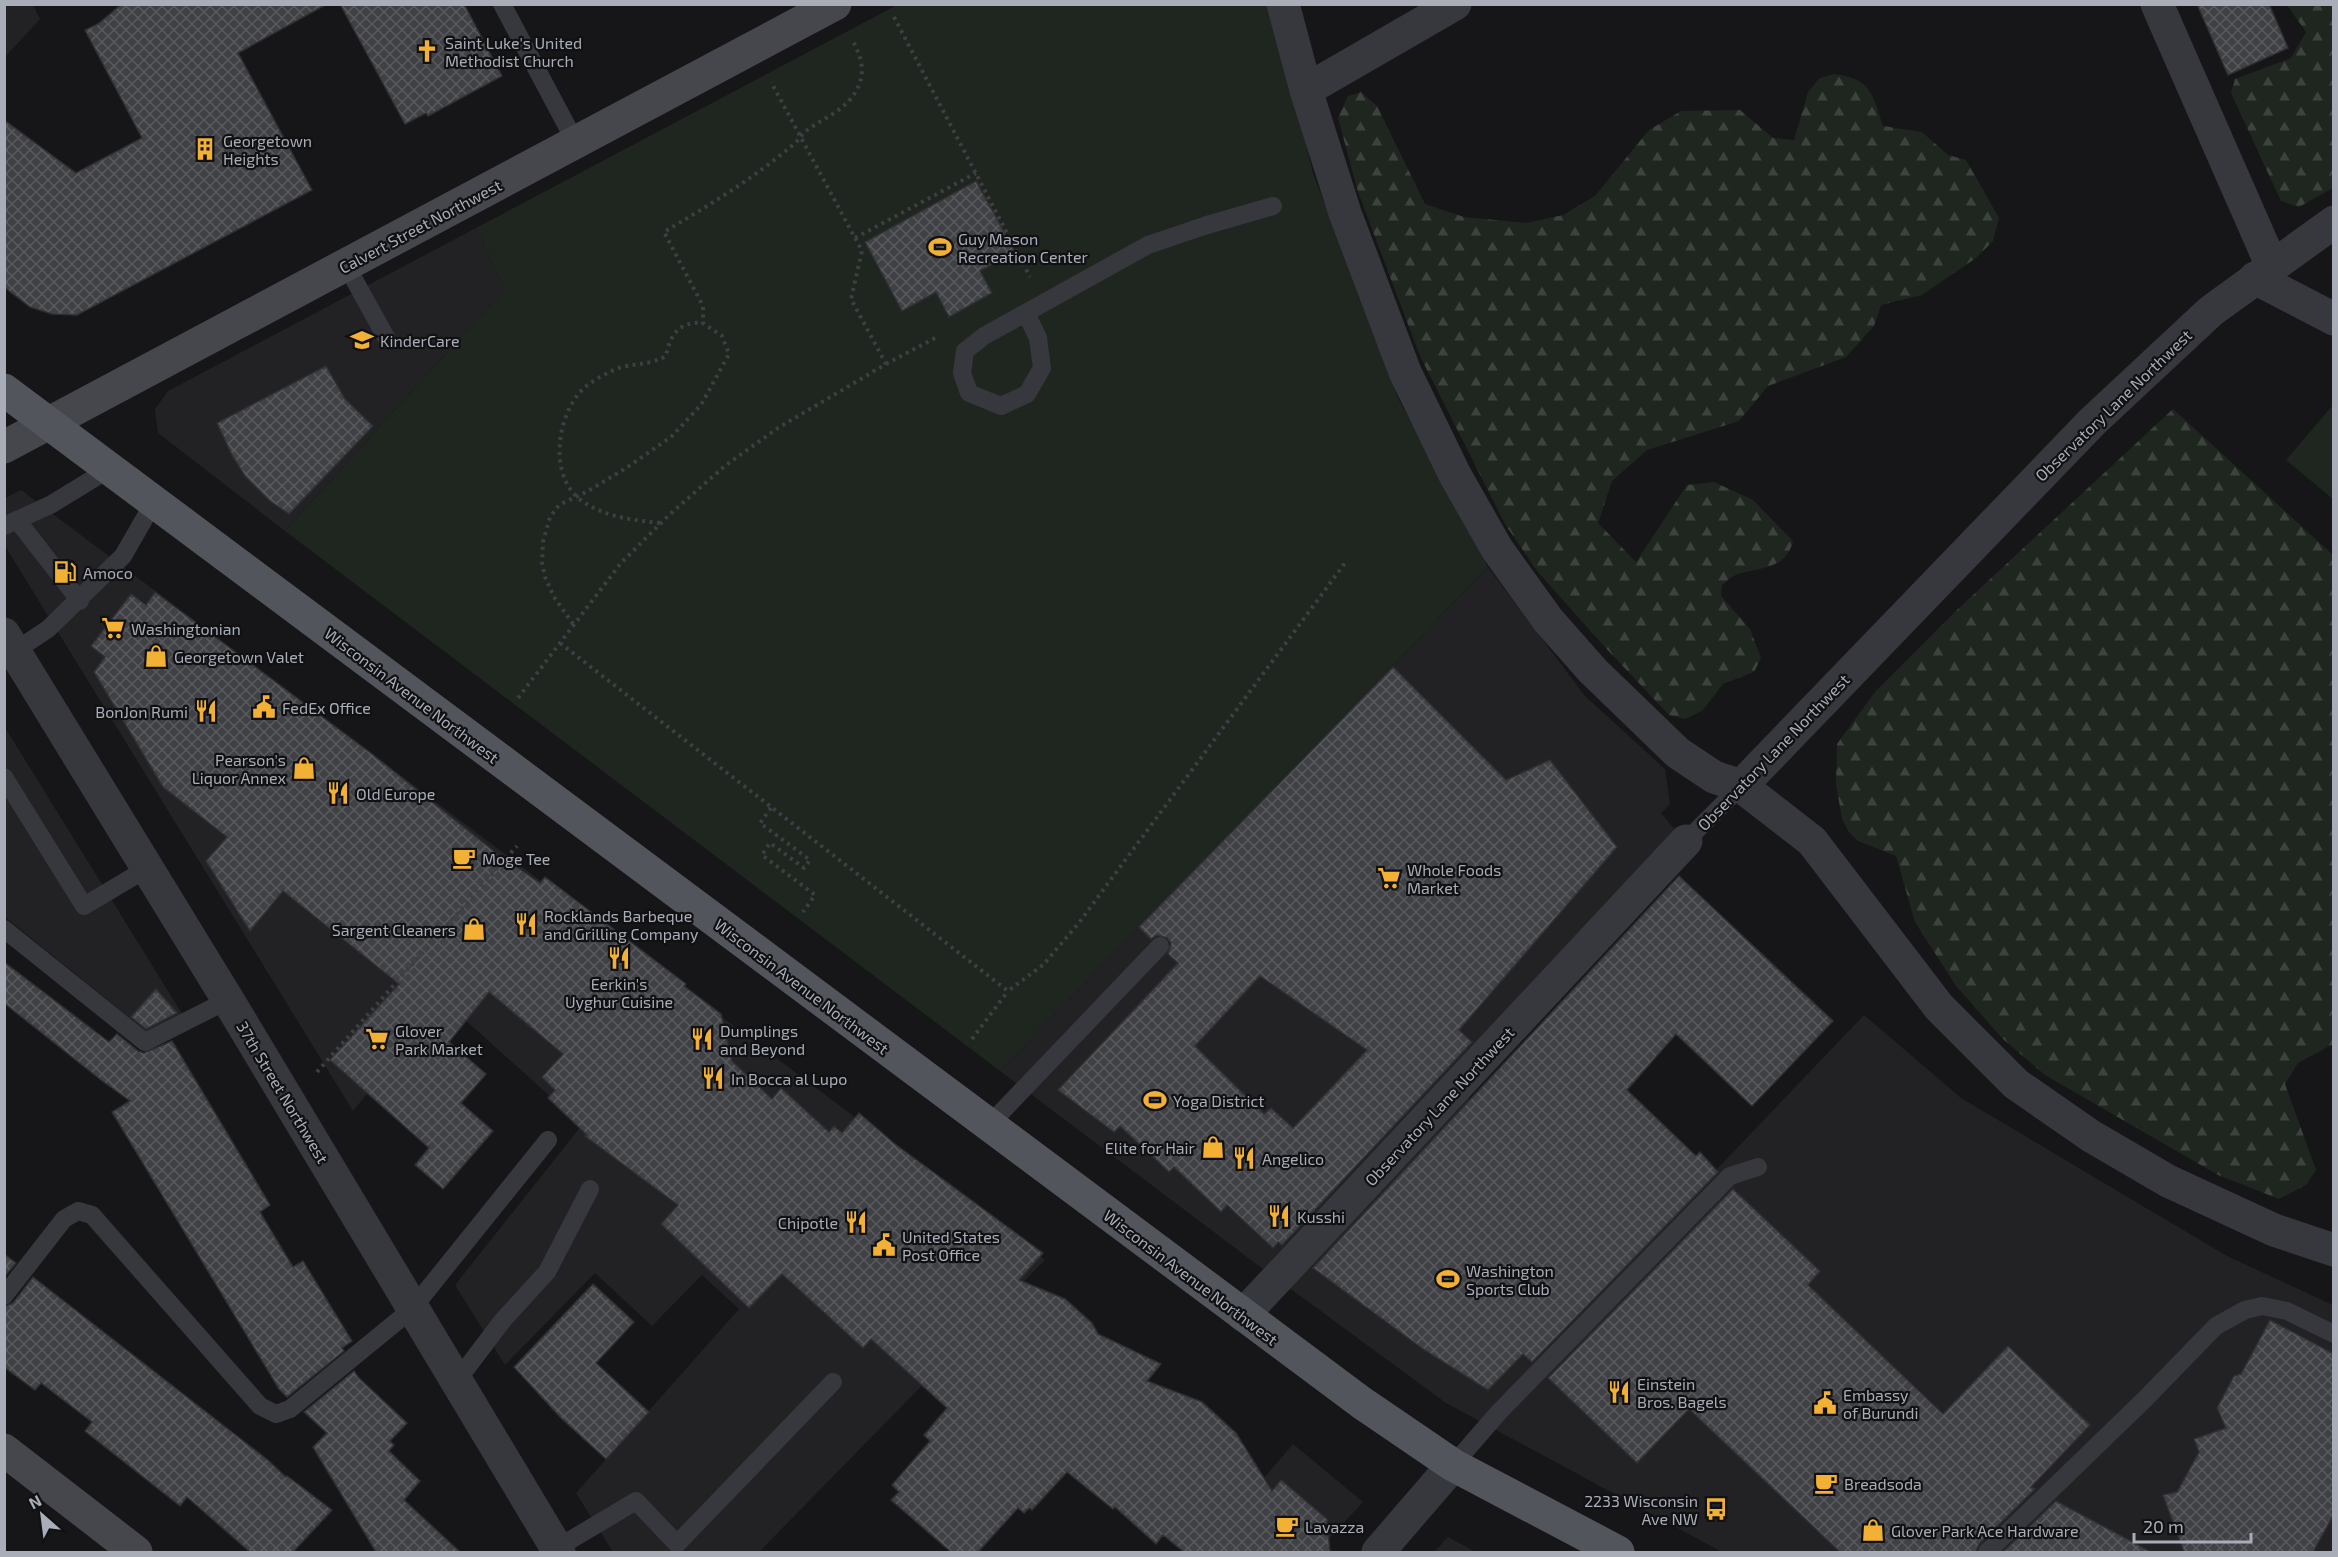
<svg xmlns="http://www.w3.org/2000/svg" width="2338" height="1557" font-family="'Exo 2',sans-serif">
	<defs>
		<pattern id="forest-firs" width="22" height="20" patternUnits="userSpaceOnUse" patternTransform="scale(1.5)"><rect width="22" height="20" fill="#1e261f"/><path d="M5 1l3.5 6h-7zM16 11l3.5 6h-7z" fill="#3c433d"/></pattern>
		<pattern id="building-cross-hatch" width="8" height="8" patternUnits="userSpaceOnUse" patternTransform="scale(1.5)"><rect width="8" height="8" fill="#404145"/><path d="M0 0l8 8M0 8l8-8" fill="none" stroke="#595a5e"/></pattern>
	</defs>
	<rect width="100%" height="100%" fill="#161618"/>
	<g fill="#222225">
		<polygon points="5,4 33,5 40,19 5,57"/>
		<polygon points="476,228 505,289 285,531 158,433 155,409 168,391"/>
		<polygon points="21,490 1045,1260 759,1552 613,1552 576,1493 739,1309 702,1275 652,1326 595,1273 505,1365 455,1285 582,1125 444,1001 353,1111 5,546 5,498"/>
		<polygon points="1488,567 1585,696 1665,769 1670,804 1661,813 1676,831 1263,1269 1000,1071"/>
		<polygon points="4,726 184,1017 152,1036 5,917"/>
		<polygon points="1864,1015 1961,1098 2227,1256 2333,1305 2333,1552 1722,1552 1446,1403 1288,1287 1465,1095 1655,1234"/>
		<polygon points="1293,1444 1363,1502 1317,1552 1200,1552"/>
		<polygon points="1448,1537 1476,1552 1434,1552"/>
	</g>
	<g fill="url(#forest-firs)">
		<polygon points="2287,5 2333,5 2333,188 2299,207 2281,201 2231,93 2235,79 2291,58 2306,32"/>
		<path d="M1834,74C1872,79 1872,94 1883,126L1922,132L1948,155L1966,160L1999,218L1993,241L1976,258L1922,295L1881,305L1874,326L1846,357L1768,386L1739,421L1647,450L1612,481L1598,523L1636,562L1687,485L1714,482L1753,500L1793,541C1786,570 1760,567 1738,574C1732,576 1727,581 1722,585L1721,596L1750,629L1761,658L1754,672L1723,684L1702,711L1685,719L1669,715L1603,645L1537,571L1505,524L1420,356L1358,192L1338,118L1348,96L1361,92L1377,106L1425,204L1464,217L1526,223L1563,215L1595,196L1649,130L1681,111L1740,110L1773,138L1794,140L1808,92L1820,78Z"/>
		<polygon points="2173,409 2333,555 2333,1044 2298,1063 2285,1084 2316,1170 2306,1185 2279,1199 2218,1175 2045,1075 2003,1039 1956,986 1915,922 1896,856 1858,841 1849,832 1842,819 1836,784 1837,744 1875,692 1959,608"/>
	</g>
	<g fill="#1e261f">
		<polygon points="1272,4 1313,173 1399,400 1488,567 1000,1071 285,531 505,289 476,228 897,5"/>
		<polygon points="2333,405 2333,499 2286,460"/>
	</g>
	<g fill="url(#building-cross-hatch)" stroke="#303034" stroke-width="1.5" fill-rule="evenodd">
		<polygon points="122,4 327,4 238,53 312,190 77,315 52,314 30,307 4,287 4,120 76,173 142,138 85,30 98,24"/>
		<polygon points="340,4 464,4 502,76 428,116 426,113 405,124"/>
		<polygon points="2197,4 2269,4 2288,48 2228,75"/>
		<polygon points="976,181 1015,252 980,271 992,293 949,317 936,292 902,311 865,242"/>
		<polygon points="326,366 345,399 373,426 289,514 270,501 245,476 232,455 217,423"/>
		<polygon points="155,592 372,754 495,852 540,883 545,877 686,984 684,986 721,1014 732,1061 772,1099 781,1088 829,1132 834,1126 842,1133 859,1113 895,1144 1043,1253 1019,1280 1065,1299 1092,1323 1098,1334 1161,1364 1147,1381 1202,1402 1236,1433 1272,1491 1281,1480 1327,1519 1330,1552 1184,1552 1163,1535 1156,1544 1115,1507 1113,1509 1067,1472 1032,1510 1029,1508 1024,1513 1018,1508 978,1552 951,1552 891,1500 899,1492 892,1485 930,1441 924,1435 947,1408 871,1339 863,1348 782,1274 749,1308 661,1224 678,1205 585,1136 587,1135 548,1098 555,1090 542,1077 563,1054 489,992 449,1042 486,1074 461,1103 493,1131 443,1189 415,1165 429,1148 330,1060 399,984 283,891 250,931 206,861 227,837 163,787 94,672 105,657 91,646 131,594 146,605"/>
		<path d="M1393,667L1506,780L1550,760L1617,847L1459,1030L1472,1042L1282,1245L1278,1242L1273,1248L1227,1205L1221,1212L1174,1167L1169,1172L1120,1126L1114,1132L1058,1090L1178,963L1168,954L1171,943L1167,938L1157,935L1151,939L1139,927ZM1260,976L1367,1050L1293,1128L1271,1108L1264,1114L1195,1046Z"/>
		<polygon points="1679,876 1833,1021 1752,1106 1676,1034 1627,1090 1696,1156 1700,1152 1718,1172 1532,1362 1523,1354 1488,1390 1423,1349 1313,1268"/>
		<polygon points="4,962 109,1042 117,1034 138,1051 144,1053 172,1041 270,1205 260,1212 276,1239 293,1267 303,1261 352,1341 342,1348 344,1351 287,1397 279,1389 112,1112 130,1101 101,1080 4,1003"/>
		<polygon points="156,989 177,1013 146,1029 131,1017"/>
		<polygon points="1733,1189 1820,1271 1808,1285 1943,1414 2008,1346 2090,1425 2031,1487 2035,1489 1979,1544 1976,1552 1840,1552 1689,1409 1637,1463 1548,1378"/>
		<polygon points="4,1254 16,1263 4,1277"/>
		<polygon points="33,1277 269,1461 286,1477 287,1476 332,1510 293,1552 250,1552 187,1497 180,1506 85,1431 92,1422 41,1383 35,1390 4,1367 4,1307 13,1303"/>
		<polygon points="593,1284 634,1322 596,1363 649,1412 606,1459 561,1418 514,1367"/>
		<polygon points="2270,1320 2334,1354 2334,1514 2313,1552 2184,1552 2163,1495 2177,1492 2199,1452 2194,1439 2226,1428 2217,1408 2234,1376 2241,1374"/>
		<polygon points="354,1371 358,1377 407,1423 390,1441 394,1445 389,1451 420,1481 404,1500 460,1552 376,1552 313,1447 327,1433 304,1412"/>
		<polygon points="2056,1501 2151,1552 2003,1552"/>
	</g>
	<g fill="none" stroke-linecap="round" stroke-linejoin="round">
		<g stroke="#3d3f44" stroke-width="4" stroke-dasharray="3 4.5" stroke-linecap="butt">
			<polyline points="894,17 1030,277"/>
			<polyline points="855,238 976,173"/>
			<polyline points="886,364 939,336"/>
			<path d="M660,523C632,520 605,517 582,501C546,476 557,407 589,384C599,377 610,371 622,367C638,363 650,365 666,356C670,335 679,321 703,323"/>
			<path d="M573,624L554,597L545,577L542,563L543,542L550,517L559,505L588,491L626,468L671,437L701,405L729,354L722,336L703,323V306L664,232C708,206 754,178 794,144C799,140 801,135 806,131C823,118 845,111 856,91C867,72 861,57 852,39"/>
			<polyline points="560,643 1008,991 1043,965 1078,924 1345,563"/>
			<polyline points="518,698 621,563 669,515 726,465 778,428 886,364 851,299 862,251 771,82"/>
			<polyline points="771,808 760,823 810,860 804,868 770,843 762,855 815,895 803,912"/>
			<polyline points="972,1039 1008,991"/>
			<polyline points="317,1072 517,846"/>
		</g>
		<g stroke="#37383d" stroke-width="18">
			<polyline points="502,4 576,143"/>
			<polyline points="346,265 387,339"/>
			<polyline points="1026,313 1038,338 1042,368 1027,394 1001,406 969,393 962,373 965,351 984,336 1148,245 1207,225 1273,206"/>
			<polyline points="17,520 80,601"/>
			<polyline points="4,526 52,504 109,469"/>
			<polyline points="9,655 48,629 123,556 154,502"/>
			<polyline points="4,777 84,906 146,869"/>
			<polyline points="1686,841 1741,786"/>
			<polyline points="4,929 145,1042 228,1000"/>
			<polyline points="989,1125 1160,946"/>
			<polyline points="4,1296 64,1219 78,1211 92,1215 260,1406 276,1414 290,1409 412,1309 548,1140"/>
			<polyline points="456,1382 503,1320 547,1272 590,1189"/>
			<polyline points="1453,1465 1499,1412 1730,1176 1758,1167"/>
			<polyline points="557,1548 636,1501 677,1544 833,1382"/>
			<polyline points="1987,1552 2145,1399 2216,1326 2245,1310 2262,1306 2287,1311 2334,1334"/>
		</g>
		<g stroke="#37383d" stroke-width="33">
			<polyline points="1283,4 1306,90 1345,213 1405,372 1455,475 1497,549 1548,620 1593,671 1678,753 1714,777 1741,786 1812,841 1939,1007 2016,1084 2091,1136 2168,1181 2274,1230 2334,1250"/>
			<polyline points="2157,4 2272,266"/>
			<polyline points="1306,90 1455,4"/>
			<polyline points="2255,278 2334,319"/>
			<polyline points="4,634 228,1000 559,1552"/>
			<polyline points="1741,786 2092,422 2211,311 2334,222"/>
			<polyline points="1243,1315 1686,841"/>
			<polyline points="1378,1552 1453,1465"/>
		</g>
		<g stroke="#45474d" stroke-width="33">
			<polyline points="4,447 835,4"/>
			<polyline points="4,1450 136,1552"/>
		</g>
		<polyline stroke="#53555c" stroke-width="33" points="4,390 1362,1403 1453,1465 1618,1552"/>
	</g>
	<defs>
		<g id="church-bare" transform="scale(1.8)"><path d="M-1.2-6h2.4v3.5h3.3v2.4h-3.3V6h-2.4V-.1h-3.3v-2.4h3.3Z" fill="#f2b134" stroke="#111113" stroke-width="2.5" paint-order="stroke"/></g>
		<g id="building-bare" transform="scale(1.8)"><path d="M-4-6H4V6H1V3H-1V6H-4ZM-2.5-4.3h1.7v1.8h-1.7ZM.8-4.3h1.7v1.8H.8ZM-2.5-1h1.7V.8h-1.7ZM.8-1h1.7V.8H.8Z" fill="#f2b134" stroke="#111113" stroke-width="2.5" paint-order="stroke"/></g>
		<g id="stadium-bare" transform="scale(1.8)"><path d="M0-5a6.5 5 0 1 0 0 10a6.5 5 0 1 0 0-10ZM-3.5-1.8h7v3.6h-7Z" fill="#f2b134" stroke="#111113" stroke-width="2.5" paint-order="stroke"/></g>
		<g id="school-bare" transform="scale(1.8)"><path d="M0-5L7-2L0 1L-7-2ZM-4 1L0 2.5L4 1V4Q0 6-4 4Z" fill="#f2b134" stroke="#111113" stroke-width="2.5" paint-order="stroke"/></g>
		<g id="fuel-bare" transform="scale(1.8)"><path d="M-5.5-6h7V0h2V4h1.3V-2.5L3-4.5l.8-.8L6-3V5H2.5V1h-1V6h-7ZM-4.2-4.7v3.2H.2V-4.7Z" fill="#f2b134" stroke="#111113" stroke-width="2.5" paint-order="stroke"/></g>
		<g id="supermarket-bare" transform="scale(1.8)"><path d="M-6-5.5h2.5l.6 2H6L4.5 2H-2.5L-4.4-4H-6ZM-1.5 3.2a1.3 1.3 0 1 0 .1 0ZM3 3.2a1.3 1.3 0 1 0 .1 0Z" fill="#f2b134" stroke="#111113" stroke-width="2.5" paint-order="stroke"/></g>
		<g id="shop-bare" transform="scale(1.8)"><path d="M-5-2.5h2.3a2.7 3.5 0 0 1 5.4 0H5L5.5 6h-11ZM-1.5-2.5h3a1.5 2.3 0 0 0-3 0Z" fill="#f2b134" stroke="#111113" stroke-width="2.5" paint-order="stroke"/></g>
		<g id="civic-bare" transform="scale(1.8)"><path d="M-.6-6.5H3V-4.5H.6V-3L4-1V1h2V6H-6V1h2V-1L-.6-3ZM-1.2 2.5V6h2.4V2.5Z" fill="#f2b134" stroke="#111113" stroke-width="2.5" paint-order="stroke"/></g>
		<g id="restaurant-bare" transform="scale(1.8)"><path d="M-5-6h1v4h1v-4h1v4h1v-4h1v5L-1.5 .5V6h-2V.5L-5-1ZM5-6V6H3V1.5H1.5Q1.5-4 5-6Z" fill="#f2b134" stroke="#111113" stroke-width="2.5" paint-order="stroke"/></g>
		<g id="cafe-bare" transform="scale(1.8)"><path d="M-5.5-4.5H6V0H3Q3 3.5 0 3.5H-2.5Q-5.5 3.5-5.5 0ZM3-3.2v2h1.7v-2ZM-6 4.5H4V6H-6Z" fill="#f2b134" stroke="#111113" stroke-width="2.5" paint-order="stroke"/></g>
		<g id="bus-bare" transform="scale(1.8)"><path d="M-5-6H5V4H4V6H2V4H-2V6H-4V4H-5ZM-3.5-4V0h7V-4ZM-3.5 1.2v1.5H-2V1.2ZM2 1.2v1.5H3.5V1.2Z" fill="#f2b134" stroke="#111113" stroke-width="2.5" paint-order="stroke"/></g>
	</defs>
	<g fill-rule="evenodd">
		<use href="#church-bare" x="427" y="51"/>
		<use href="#building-bare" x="205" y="149"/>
		<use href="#stadium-bare" x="940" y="247"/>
		<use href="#school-bare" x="362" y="340"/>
		<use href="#fuel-bare" x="65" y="572"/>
		<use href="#supermarket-bare" x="113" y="628"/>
		<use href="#shop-bare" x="156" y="656"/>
		<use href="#civic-bare" x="264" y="707"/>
		<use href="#restaurant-bare" x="206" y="711"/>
		<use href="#shop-bare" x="304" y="768"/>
		<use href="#restaurant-bare" x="338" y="793"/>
		<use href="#cafe-bare" x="464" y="858"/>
		<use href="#supermarket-bare" x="1389" y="878"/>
		<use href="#restaurant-bare" x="526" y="924"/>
		<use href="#shop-bare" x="474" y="929"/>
		<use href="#restaurant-bare" x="619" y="958"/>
		<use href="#supermarket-bare" x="377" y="1039"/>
		<use href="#restaurant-bare" x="702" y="1039"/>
		<use href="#restaurant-bare" x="713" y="1078"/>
		<use href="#stadium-bare" x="1155" y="1100"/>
		<use href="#shop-bare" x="1213" y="1147"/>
		<use href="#restaurant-bare" x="1244" y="1158"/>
		<use href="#restaurant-bare" x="1279" y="1216"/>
		<use href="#restaurant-bare" x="856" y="1222"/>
		<use href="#civic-bare" x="884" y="1245"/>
		<use href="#stadium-bare" x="1448" y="1279"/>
		<use href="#restaurant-bare" x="1619" y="1392"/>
		<use href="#civic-bare" x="1825" y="1403"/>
		<use href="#cafe-bare" x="1826" y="1483"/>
		<use href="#bus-bare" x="1716" y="1509"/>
		<use href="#cafe-bare" x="1287" y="1526"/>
		<use href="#shop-bare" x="1873" y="1530"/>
	</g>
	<g text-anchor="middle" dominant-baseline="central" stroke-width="4.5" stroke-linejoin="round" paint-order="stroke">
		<g font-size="16" fill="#a8adb8" stroke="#111113" text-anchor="start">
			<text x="445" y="42">Saint Luke's United<tspan x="445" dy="18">Methodist Church</tspan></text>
			<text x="223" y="140">Georgetown<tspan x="223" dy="18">Heights</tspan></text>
			<text x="958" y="238">Guy Mason<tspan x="958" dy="18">Recreation Center</tspan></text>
			<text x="380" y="340">KinderCare</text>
			<text x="83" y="572">Amoco</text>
			<text x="131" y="628">Washingtonian</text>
			<text x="174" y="656">Georgetown Valet</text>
			<text x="282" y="707">FedEx Office</text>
			<text x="188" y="711" text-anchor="end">BonJon Rumi</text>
			<text x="286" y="759" text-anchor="end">Pearson's<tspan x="286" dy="18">Liquor Annex</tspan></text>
			<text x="356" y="793">Old Europe</text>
			<text x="482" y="858">Moge Tee</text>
			<text x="1407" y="869">Whole Foods<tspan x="1407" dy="18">Market</tspan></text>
			<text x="544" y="915">Rocklands Barbeque<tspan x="544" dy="18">and Grilling Company</tspan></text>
			<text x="456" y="929" text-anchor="end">Sargent Cleaners</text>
			<text x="619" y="983" text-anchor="middle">Eerkin's<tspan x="619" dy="18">Uyghur Cuisine</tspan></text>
			<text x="395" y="1030">Glover<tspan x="395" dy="18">Park Market</tspan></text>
			<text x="720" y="1030">Dumplings<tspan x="720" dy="18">and Beyond</tspan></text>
			<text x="731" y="1078">In Bocca al Lupo</text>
			<text x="1173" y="1100">Yoga District</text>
			<text x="1195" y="1147" text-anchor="end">Elite for Hair</text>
			<text x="1262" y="1158">Angelico</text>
			<text x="1297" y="1216">Kusshi</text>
			<text x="838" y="1222" text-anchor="end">Chipotle</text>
			<text x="902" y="1236">United States<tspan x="902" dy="18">Post Office</tspan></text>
			<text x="1466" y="1270">Washington<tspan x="1466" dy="18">Sports Club</tspan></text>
			<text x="1637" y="1383">Einstein<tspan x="1637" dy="18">Bros. Bagels</tspan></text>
			<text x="1843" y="1394">Embassy<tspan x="1843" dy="18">of Burundi</tspan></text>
			<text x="1844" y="1483">Breadsoda</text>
			<text x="1698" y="1500" text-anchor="end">2233 Wisconsin<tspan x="1698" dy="18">Ave NW</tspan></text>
			<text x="1305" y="1526">Lavazza</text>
			<text x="1891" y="1530">Glover Park Ace Hardware</text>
		</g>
		<g font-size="16" fill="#a8adb8" stroke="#111113">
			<text transform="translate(420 226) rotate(-28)">Calvert Street Northwest</text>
			<text transform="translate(2113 405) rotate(-44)">Observatory Lane Northwest</text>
			<text transform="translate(412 695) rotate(37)">Wisconsin Avenue Northwest</text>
			<text transform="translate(1773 752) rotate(-46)">Observatory Lane Northwest</text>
			<text transform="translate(802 986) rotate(37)">Wisconsin Avenue Northwest</text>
			<text transform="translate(283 1092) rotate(59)">37th Street Northwest</text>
			<text transform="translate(1439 1106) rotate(-47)">Observatory Lane Northwest</text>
			<text transform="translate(1191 1277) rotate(37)">Wisconsin Avenue Northwest</text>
		</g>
	</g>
	<rect width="2338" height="1557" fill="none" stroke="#a8adb8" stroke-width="12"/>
	<g transform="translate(42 1515) rotate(332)" stroke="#111113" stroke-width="4.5" paint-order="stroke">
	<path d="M0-4.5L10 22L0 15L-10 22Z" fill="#a8adb8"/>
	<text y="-9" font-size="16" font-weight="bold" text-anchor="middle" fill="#a8adb8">N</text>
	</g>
	<path d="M2134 1533v9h117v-9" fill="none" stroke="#a8adb8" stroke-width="3"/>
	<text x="2143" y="1533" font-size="18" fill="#a8adb8" stroke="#111113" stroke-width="4.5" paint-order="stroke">20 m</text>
</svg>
